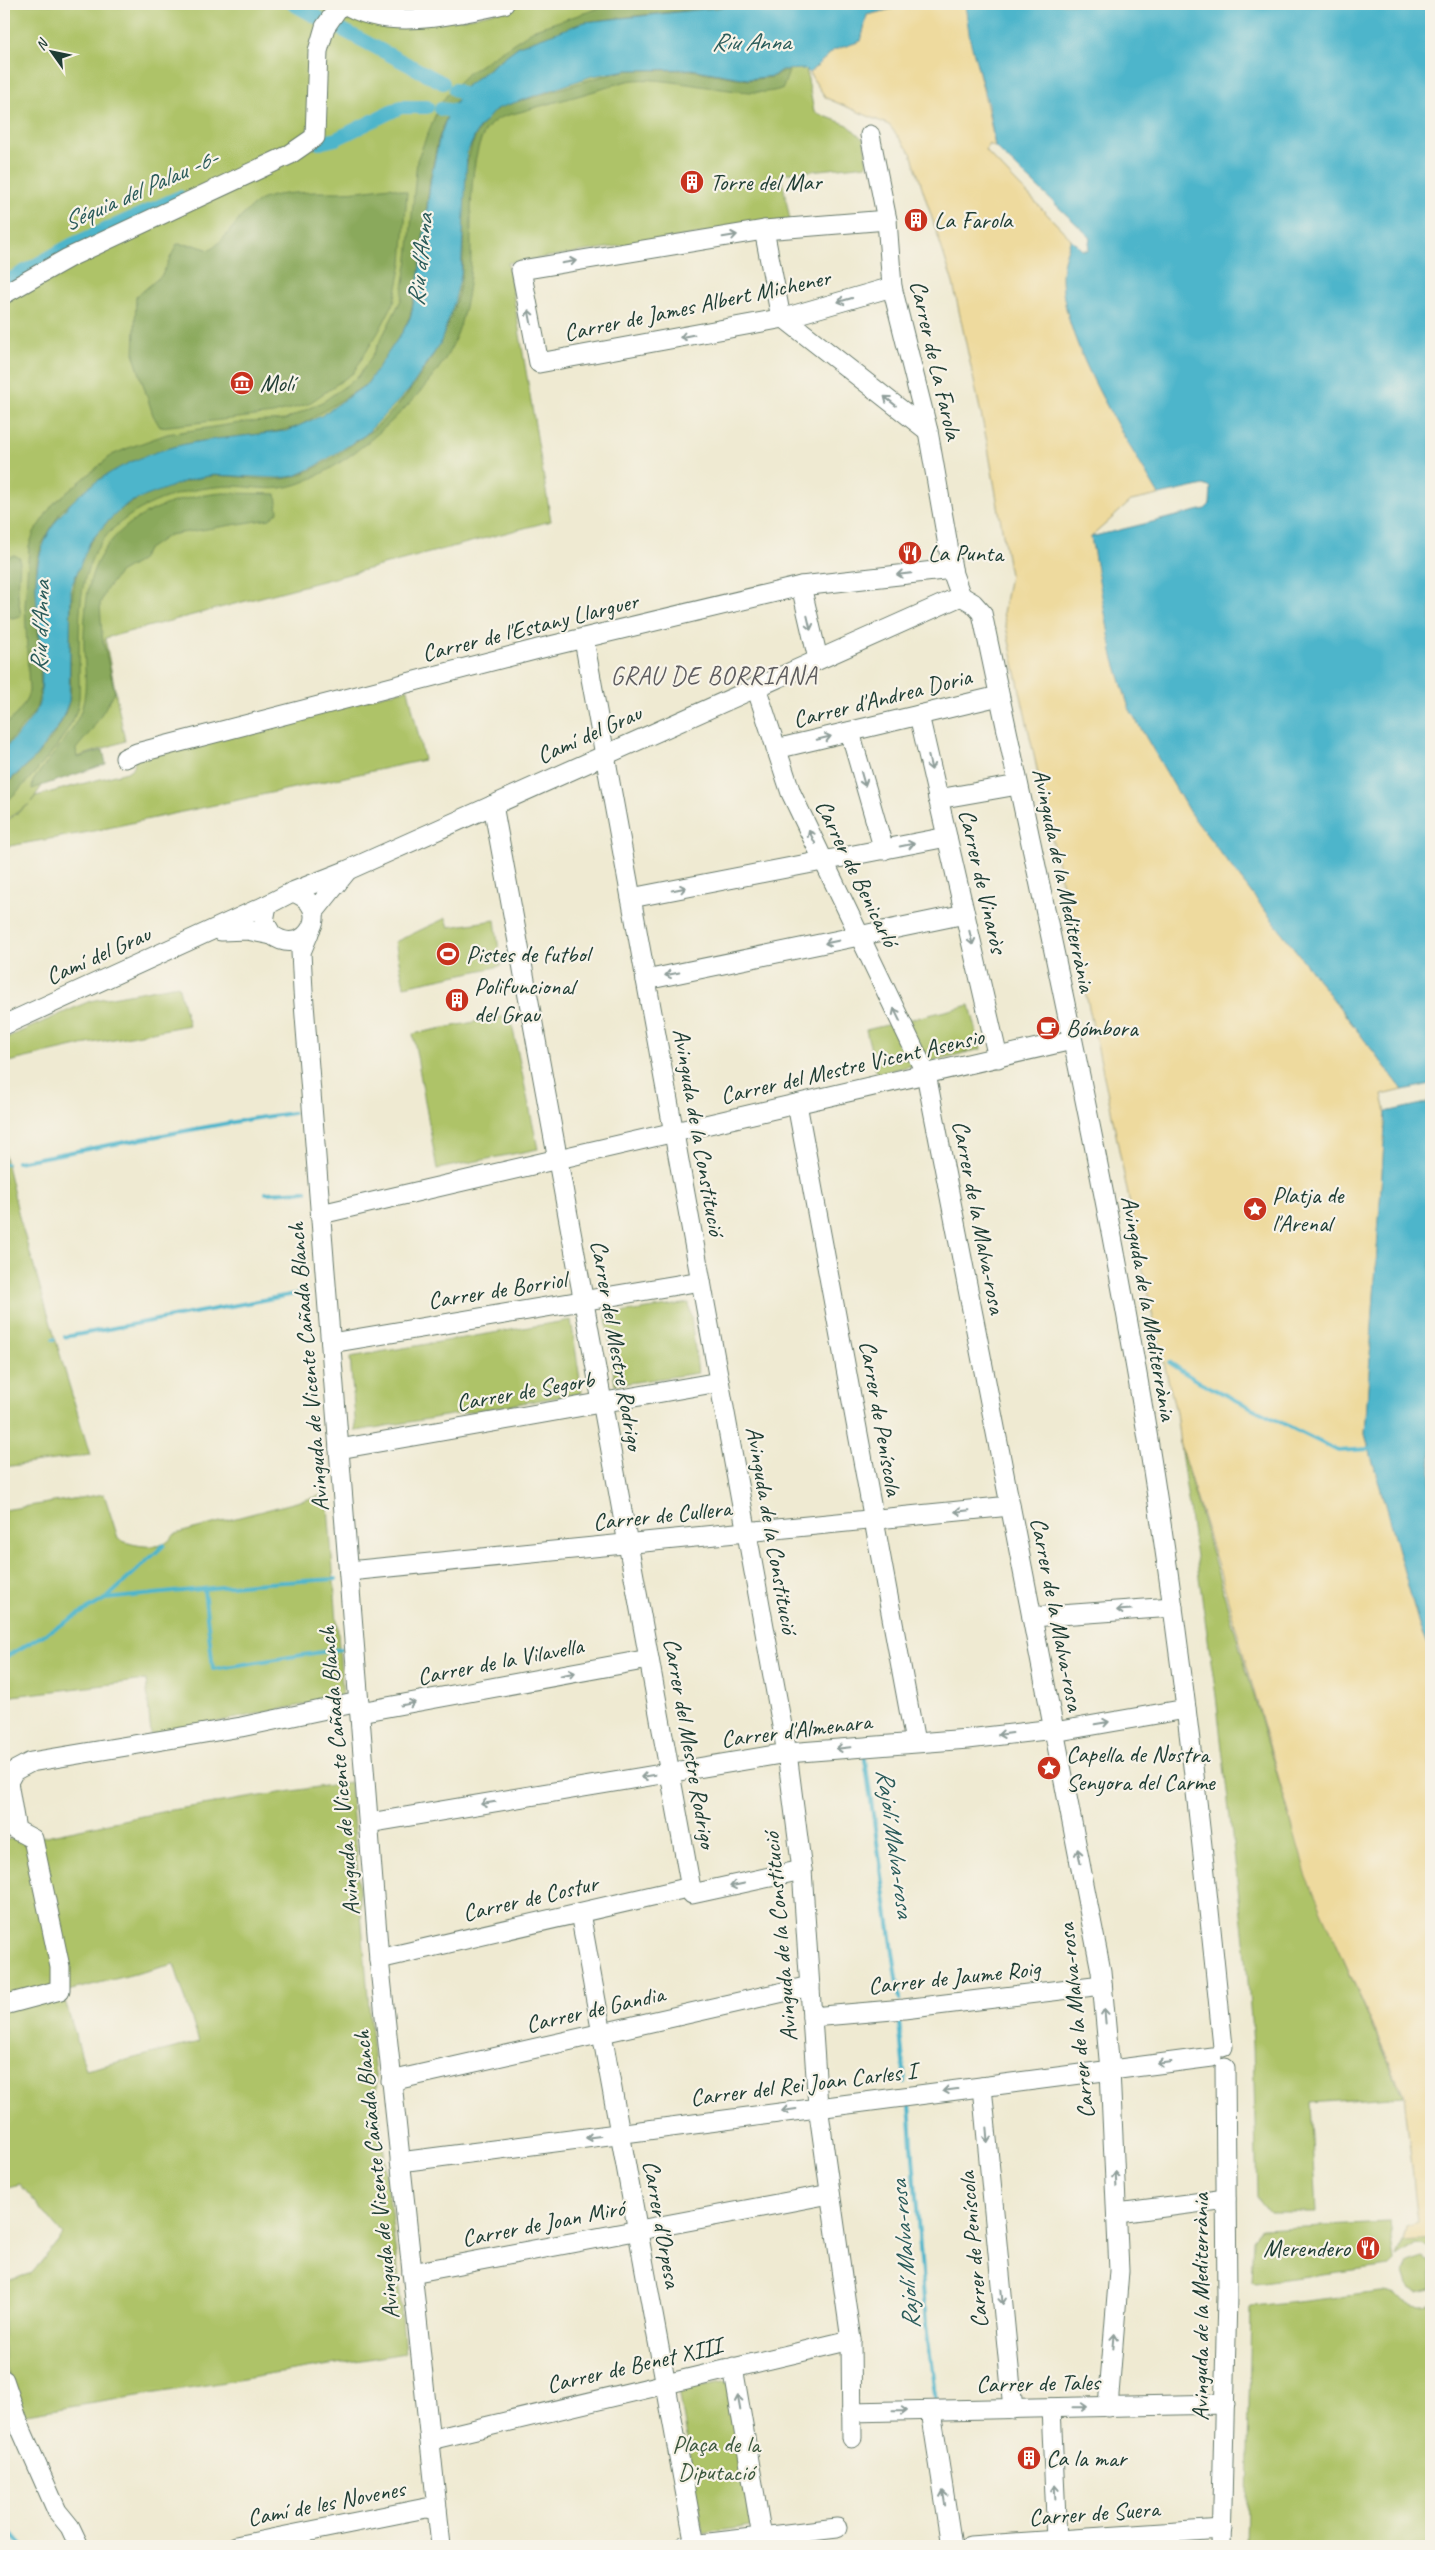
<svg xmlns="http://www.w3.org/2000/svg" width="1435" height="2550" font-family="Caveat,sans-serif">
	<rect width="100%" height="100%" fill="#f7f3e8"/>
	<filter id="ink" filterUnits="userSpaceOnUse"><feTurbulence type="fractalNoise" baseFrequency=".02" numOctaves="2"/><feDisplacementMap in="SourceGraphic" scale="10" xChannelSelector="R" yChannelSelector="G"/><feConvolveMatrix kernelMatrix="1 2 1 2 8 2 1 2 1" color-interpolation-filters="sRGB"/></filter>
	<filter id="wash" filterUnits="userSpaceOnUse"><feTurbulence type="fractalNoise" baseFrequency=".0096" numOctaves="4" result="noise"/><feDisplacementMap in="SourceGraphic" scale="20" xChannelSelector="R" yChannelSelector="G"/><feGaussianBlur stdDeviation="1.12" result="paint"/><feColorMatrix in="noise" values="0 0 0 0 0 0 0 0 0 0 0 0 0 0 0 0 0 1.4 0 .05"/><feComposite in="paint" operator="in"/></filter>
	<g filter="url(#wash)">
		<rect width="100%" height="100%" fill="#efead2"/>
		<g fill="#aec367" stroke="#66804e">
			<polygon points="4,4 341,4 350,10 344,20 465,19 527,4 794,4 814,112 848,125 864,140 867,165 781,174 790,220 508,263 551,521 105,638 125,741 57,764 31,802 36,796 127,772 134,767 135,758 408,689 424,760 89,832 4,847 4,823 31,803 4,821"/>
			<polygon points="397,4 485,4 445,14 383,11"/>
			<polygon points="446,918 449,927 495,920 501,966 404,986 395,942"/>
			<polygon points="178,985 189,1025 82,1045 4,1063 4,1039 90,1001"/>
			<polygon points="970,1005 981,1049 877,1074 866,1030"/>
			<polygon points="510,1015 538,1149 437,1169 413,1034"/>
			<polygon points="4,1152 20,1220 90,1455 4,1467"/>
			<polygon points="689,1303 698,1373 615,1385 606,1315"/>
			<polygon points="571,1320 582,1393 356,1431 350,1357"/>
			<polygon points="1180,1445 1307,1876 1403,2096 1311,2103 1317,2212 1270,2212 1257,2196 1253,2044 1246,1958 1216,1696"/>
			<path d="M104,1494L118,1538C126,1545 153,1549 163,1544C168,1543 172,1537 175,1534L327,1494L343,1697L151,1735L146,1680L4,1697V1510Z"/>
			<polygon points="350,1782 374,2067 398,2273 405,2353 20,2415 4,2362 4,2282 32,2273 63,2235 20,2184 4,2188 4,2010 63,1994 86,2070 199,2042 174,1964 64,1992 41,1837 171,1810"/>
			<polygon points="20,1838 31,1852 56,1967 51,1987 4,2001 4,1840"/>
			<polygon points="1390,2223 1395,2261 1390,2266 1255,2284 1251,2282 1253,2239 1261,2229"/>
			<polygon points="1420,2239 1431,2239 1431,2248 1417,2244 1397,2257 1403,2241"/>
			<polygon points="1423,2259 1431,2263 1431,2289 1418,2292 1409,2288 1404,2273 1408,2264"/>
			<path d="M1381,2292C1401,2292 1410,2311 1431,2303V2546H1246L1251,2309L1254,2307Z"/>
			<polygon points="729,2381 754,2525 703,2534 679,2390"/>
		</g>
		<g fill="#8aa95c" stroke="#547348">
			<path d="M627,4H736L585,22L519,46L465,87L447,116L438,140L430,178L419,274L410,316L403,331L367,384L298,427L268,433L196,442L133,461L103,477L61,511L42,544L37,562L36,585L41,688L36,710L4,748V726C15,716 25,707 29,691L25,606L29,546L34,532L53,504L112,455L128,448L167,434L247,422L285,420L324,401L358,377L374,353L401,300L408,259L417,160L439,106L449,92L468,73L535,29L606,6L621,7Z"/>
			<path d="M629,70H690L748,80L773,77L782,71H789L783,88C756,102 671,76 634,80C622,81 610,87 598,90C572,98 546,104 520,112C512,114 503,116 496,120C462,141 474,240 470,276C467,302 461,331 448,354C422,400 335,482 281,488C264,490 247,486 231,486C191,487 145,500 115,527C73,565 80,623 79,674C79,684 80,695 78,705C73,733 26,785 4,804V786C30,764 61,736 69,701C72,691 70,679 70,669C71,626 66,580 91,542C100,529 115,512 129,504C147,493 191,478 212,476C239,474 267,484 293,477C318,470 343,451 364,436C410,405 457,327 462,272C467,222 452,148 494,111C503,103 523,101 535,97C566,87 596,77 629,70Z"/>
			<path d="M390,187L407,192L402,263L394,302L379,331L353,373L308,404L273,414L160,427L153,415L134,356L136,297L162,275L177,244L194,245L210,250C229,237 239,214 259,201C276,191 320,192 340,192C356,192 374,189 390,187Z"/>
			<path d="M223,493L276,494L278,512L270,519L169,535L147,550L140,561L119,573L106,590L100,604L102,636L115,692L91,731L76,749L77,758L103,750L106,764L32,789L33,781C46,762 77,728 82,708C89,686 83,658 84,636C85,614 86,592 93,572C113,518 170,497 223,493Z"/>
			<polygon points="4,549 8,557 14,555 20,558 18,596 21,616 12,618 8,616 4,607"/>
		</g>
		<path fill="#eeda9e" stroke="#868c69" d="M912,4H965C972,52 987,99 995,147L989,144L985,150L1071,239C1068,248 1065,256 1063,265C1053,330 1127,440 1159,495L1131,501L1091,537L1113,656L1129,708L1190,813L1403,1090L1382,1095L1386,1112L1365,1434L1420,1628L1431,1654V2239L1403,2241L1406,2226L1418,2222L1404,2095L1307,1877L1222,1579L1180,1445L1176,1412L1150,1305L1108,1095L1003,613L1010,575L987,442L953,283L911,153L889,125L826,98L809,73L834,50L861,41L867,15Z"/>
		<g fill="#4db5cb" stroke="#367980">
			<path d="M754,4H912L867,15L861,41L834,50L809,73L805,69L781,70L773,76L748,79L691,69L628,70L592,76L496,109L478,129L467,153L461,274L454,303L440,344L409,390L365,435L316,466L295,476L280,478L213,475L186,481L128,503L106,523L90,542L71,587L69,701L60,724L34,759L4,785V749C15,738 28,724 36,711C49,690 36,615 36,587C35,503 122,455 196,442C226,437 257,435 287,431L321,416L367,384L403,331L411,316L419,274L431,178L439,140L447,117L465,87L519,46L585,22Z"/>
			<path d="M965,4H1431V1084L1403,1090L1190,813L1129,708L1113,656L1091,537L1205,509L1210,504L1211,488L1204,485L1159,495C1127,440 1053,329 1063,265C1065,256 1068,248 1071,239L1082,250H1088L1090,237L995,147L988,104L970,40Z"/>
			<polygon points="1431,1102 1431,1654 1420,1628 1365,1434 1386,1112"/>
		</g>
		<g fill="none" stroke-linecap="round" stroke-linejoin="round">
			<g stroke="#4db5cb" stroke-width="4">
				<polyline points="17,1162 250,1119 293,1113"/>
				<polyline points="5,1164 6,1164"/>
				<polyline points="266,1193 306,1191"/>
				<polyline points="65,1337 306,1292"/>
				<polyline points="53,1339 54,1339"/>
				<polyline points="1169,1362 1194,1379 1338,1451 1370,1449"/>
				<polyline points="204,1590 213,1669 341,1649"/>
				<polyline points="105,1599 251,1584 336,1579"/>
				<polyline points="4,1658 107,1598 164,1545"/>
				<polyline points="864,1753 900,1999"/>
				<polyline points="899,2022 905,2082"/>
				<polyline points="909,2105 926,2325 936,2402"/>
				<polyline points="4,2525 22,2546"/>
			</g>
			<g stroke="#4db5cb" stroke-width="14">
				<polyline points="293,4 322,20"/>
				<polyline points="339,28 443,83"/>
				<polyline points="455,90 476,102"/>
				<polyline points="441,109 467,113"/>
				<polyline points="319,143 336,139 401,107 427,107"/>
				<polyline points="4,283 71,245 180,197"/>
			</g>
		</g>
	</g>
	<g filter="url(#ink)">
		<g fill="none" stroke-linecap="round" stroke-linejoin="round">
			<g stroke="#687a6b" stroke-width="21">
				<g id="minor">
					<path d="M345,4C388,32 458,14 504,4"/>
					<polyline points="870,135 887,220 892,287 928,431 953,574 961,596"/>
					<polyline points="887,220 764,230 521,270 539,363 784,318 892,287"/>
					<polyline points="764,230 781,318"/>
					<polyline points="4,294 68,258 289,155 315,137 318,51 325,27 341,4"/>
					<polyline points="784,318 928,431"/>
					<polyline points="801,586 818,659"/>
					<path d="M961,596L973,603L982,613C1038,880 1099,1146 1144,1415C1179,1625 1202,1836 1223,2047"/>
					<polyline points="584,640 787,1753 802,1870 818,2106 851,2340 852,2438"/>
					<polyline points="756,687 791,793 926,1074 1101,1971 1110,2070 1119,2271 1108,2407"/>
					<polyline points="919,715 998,1058"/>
					<polyline points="850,732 884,850"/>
					<polyline points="776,749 999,696"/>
					<polyline points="125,758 137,753 542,648 801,586 952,569"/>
					<polyline points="938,799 1018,785"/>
					<polyline points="493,805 692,1894 802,1870"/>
					<path d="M292,892C336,905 306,960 272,935L264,921L267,905L292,892L348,870L961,596"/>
					<polyline points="631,898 947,837"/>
					<polyline points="314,912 347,871"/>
					<polyline points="221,931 247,930 272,935"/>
					<polyline points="309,933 301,952 303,991 379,1959 441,2546"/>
					<polyline points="646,980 965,914"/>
					<polyline points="4,1025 267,905"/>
					<polyline points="797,1104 915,1742"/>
					<polyline points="321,1214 1072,1040"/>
					<polyline points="331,1343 701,1281"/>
					<polyline points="339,1449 719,1382"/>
					<polyline points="349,1571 1010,1506"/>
					<polyline points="1032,1617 1173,1607"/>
					<polyline points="360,1712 649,1659"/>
					<polyline points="1054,1732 1186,1709"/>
					<polyline points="369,1823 787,1753 968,1739 1054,1729"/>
					<polyline points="580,1913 695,2545"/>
					<polyline points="379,1959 691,1887"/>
					<polyline points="4,2005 60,1990 60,1967 33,1839 16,1830 8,1782 14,1771 31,1762 241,1727 359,1702"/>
					<polyline points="812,2017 904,2009 1102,1985"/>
					<polyline points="391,2081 810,1986"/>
					<polyline points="982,2087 1013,2409"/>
					<polyline points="400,2162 1212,2057"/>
					<polyline points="1118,2213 1226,2199"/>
					<polyline points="412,2273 830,2194"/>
					<polyline points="733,2367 762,2537"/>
					<polyline points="4,2380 20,2427 57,2511 70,2527 79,2546"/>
					<polyline points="1051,2408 1057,2540"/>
					<polyline points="931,2411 952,2546"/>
					<polyline points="851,2412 1225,2404"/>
					<polyline points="430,2440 851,2340"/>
					<polyline points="236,2546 426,2508 437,2509"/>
					<polyline points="684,2546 837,2528"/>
					<polyline points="970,2546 1222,2529"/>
					<polyline points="1221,2546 1227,2296 1225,2068"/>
				</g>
			</g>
			<use href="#minor" stroke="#fff" stroke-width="19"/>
		</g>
		<defs><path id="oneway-shaft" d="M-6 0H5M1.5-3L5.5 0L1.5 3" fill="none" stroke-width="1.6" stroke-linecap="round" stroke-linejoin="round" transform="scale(1.25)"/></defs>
		<g stroke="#8f9e9a">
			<use href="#oneway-shaft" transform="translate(730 236) rotate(-9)"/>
			<use href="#oneway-shaft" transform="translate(569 262) rotate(-9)"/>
			<use href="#oneway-shaft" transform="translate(845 300) rotate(164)"/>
			<use href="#oneway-shaft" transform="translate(530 317) rotate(-101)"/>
			<use href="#oneway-shaft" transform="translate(687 336) rotate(169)"/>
			<use href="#oneway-shaft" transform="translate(890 401) rotate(-142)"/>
			<use href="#oneway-shaft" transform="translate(904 574) rotate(174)"/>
			<use href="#oneway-shaft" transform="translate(809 623) rotate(77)"/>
			<use href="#oneway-shaft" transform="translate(824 738) rotate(-13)"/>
			<use href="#oneway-shaft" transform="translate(930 763) rotate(77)"/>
			<use href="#oneway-shaft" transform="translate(863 779) rotate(74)"/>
			<use href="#oneway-shaft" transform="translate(812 837) rotate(-116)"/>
			<use href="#oneway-shaft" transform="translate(907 845) rotate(-11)"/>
			<use href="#oneway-shaft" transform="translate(679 889) rotate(-11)"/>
			<use href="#oneway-shaft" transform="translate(971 938) rotate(77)"/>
			<use href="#oneway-shaft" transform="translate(832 942) rotate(168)"/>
			<use href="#oneway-shaft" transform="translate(672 974) rotate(168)"/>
			<use href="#oneway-shaft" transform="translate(897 1015) rotate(-116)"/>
			<use href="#oneway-shaft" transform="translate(962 1511) rotate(174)"/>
			<use href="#oneway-shaft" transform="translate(1124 1610) rotate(176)"/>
			<use href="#oneway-shaft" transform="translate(568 1674) rotate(-11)"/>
			<use href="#oneway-shaft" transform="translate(408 1704) rotate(-11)"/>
			<use href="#oneway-shaft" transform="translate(1102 1723) rotate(-10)"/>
			<use href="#oneway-shaft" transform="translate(1005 1734) rotate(173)"/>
			<use href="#oneway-shaft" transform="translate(843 1748) rotate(174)"/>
			<use href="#oneway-shaft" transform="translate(648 1776) rotate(171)"/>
			<use href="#oneway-shaft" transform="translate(488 1803) rotate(171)"/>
			<use href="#oneway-shaft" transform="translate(1079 1856) rotate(-101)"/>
			<use href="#oneway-shaft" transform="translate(737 1885) rotate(168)"/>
			<use href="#oneway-shaft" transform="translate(1105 2016) rotate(-95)"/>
			<use href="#oneway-shaft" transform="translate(1164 2063) rotate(173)"/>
			<use href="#oneway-shaft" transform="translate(950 2090) rotate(173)"/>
			<use href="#oneway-shaft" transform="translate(789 2110) rotate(172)"/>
			<use href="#oneway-shaft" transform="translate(987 2135) rotate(85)"/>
			<use href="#oneway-shaft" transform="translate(593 2137) rotate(173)"/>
			<use href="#oneway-shaft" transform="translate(1116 2179) rotate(-93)"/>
			<use href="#oneway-shaft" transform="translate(1002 2297) rotate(85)"/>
			<use href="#oneway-shaft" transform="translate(1114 2341) rotate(-85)"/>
			<use href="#oneway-shaft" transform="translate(739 2403) rotate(-100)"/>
			<use href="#oneway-shaft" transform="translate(1080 2407) rotate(-1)"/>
			<use href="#oneway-shaft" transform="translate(900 2411) rotate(-1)"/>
			<use href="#oneway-shaft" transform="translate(1055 2492) rotate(-93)"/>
			<use href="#oneway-shaft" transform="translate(944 2498) rotate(-99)"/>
		</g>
	</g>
	<defs>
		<g id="building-disc" transform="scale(1.25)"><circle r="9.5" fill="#c8321e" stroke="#f7f3e8"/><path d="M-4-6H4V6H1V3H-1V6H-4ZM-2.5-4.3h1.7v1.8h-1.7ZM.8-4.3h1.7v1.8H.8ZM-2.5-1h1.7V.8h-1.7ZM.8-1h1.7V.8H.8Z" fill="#fff"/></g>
		<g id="museum-disc" transform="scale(1.25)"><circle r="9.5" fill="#c8321e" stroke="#f7f3e8"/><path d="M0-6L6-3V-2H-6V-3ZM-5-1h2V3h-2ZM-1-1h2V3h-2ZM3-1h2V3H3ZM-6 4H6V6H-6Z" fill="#fff"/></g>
		<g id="restaurant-disc" transform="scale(1.25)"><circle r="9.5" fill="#c8321e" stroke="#f7f3e8"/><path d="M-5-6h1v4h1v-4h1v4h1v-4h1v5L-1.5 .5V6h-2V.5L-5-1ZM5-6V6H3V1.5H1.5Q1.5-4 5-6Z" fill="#fff"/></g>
		<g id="stadium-disc" transform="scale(1.25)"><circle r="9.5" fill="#c8321e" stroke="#f7f3e8"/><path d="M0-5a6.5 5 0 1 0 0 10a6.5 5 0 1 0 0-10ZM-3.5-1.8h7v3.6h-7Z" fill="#fff"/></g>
		<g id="cafe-disc" transform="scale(1.25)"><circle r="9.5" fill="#c8321e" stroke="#f7f3e8"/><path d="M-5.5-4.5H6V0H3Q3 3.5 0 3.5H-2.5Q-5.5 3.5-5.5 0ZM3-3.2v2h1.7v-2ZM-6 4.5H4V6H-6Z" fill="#fff"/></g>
		<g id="sight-disc" transform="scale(1.25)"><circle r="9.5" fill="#c8321e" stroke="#f7f3e8"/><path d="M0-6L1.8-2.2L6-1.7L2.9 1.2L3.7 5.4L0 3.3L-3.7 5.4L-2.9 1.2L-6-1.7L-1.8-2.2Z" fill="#fff"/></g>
	</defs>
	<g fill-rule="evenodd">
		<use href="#building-disc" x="692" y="182"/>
		<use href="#building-disc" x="916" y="220"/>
		<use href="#museum-disc" x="242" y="383"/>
		<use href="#restaurant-disc" x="910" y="553"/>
		<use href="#stadium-disc" x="448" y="954"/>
		<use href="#building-disc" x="457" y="1000"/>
		<use href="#cafe-disc" x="1048" y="1028"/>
		<use href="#sight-disc" x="1255" y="1209"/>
		<use href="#sight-disc" x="1049" y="1768"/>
		<use href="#restaurant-disc" x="1368" y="2248"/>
		<use href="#building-disc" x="1029" y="2458"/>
	</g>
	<g text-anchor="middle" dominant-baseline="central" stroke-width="4.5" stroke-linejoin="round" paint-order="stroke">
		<g font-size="24" fill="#1f3d34" stroke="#f7f3e8" text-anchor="start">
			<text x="710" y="182">Torre del Mar</text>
			<text x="934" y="220">La Farola</text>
			<text x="260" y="383">Molí</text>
			<text x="928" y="553">La Punta</text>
			<text x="466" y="954">Pistes de futbol</text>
			<text x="474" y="986">Polifuncional<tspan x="474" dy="28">del Grau</tspan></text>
			<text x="1066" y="1028">Bómbora</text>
			<text x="1272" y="1195">Platja de<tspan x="1272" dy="28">l'Arenal</tspan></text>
			<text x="1066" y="1754">Capella de Nostra<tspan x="1066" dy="28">Senyora del Carme</tspan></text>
			<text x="1350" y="2248" text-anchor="end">Merendero</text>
			<text x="1046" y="2458">Ca la mar</text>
		</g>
		<g font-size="24" fill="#1f3d34" stroke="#f7f3e8">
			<text transform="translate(697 305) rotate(-12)">Carrer de James Albert Michener</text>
			<text transform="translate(936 360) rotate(77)">Carrer de La Farola</text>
			<text transform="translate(530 627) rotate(-14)">Carrer de l'Estany Llarguer</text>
			<text transform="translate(882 698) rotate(-14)">Carrer d'Andrea Doria</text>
			<text transform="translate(589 734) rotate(-24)">Camí del Grau</text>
			<text transform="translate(857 873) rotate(64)">Carrer de Benicarló</text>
			<text transform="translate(1064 880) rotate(78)">Avinguda de la Mediterrània</text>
			<text transform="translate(983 881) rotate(77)">Carrer de Vinaròs</text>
			<text transform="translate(98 955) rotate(-24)">Camí del Grau</text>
			<text transform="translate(852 1066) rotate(-13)">Carrer del Mestre Vicent Asensio</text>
			<text transform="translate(699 1132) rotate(80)">Avinguda de la Constitució</text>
			<text transform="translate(979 1217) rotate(79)">Carrer de la Malva-rosa</text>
			<text transform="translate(497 1290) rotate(-9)">Carrer de Borriol</text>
			<text transform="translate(1149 1308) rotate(80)">Avinguda de la Mediterrània</text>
			<text transform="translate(617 1345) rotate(80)">Carrer del Mestre Rodrigo</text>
			<text transform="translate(308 1367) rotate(-95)">Avinguda de Vicente Cañada Blanch</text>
			<text transform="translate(525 1391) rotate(-10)">Carrer de Segorb</text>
			<text transform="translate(881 1418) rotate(80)">Carrer de Peníscola</text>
			<text transform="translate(662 1515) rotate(-6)">Carrer de Cullera</text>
			<text transform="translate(772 1530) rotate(80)">Avinguda de la Constitució</text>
			<text transform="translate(1057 1614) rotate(79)">Carrer de la Malva-rosa</text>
			<text transform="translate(500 1661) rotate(-11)">Carrer de la Vilavella</text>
			<text transform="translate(796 1730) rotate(-7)">Carrer d'Almenara</text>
			<text transform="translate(690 1743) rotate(80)">Carrer del Mestre Rodrigo</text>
			<text transform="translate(339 1771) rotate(-95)">Avinguda de Vicente Cañada Blanch</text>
			<text transform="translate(530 1898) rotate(-13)">Carrer de Costur</text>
			<text transform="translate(780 1937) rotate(-95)">Avinguda de la Constitució</text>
			<text transform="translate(954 1977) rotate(-6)">Carrer de Jaume Roig</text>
			<text transform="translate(595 2009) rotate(-13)">Carrer de Gandia</text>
			<text transform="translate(1076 2021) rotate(-96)">Carrer de la Malva-rosa</text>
			<text transform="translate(803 2084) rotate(-7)">Carrer del Rei Joan Carles I</text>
			<text transform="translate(376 2175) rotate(-96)">Avinguda de Vicente Cañada Blanch</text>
			<text transform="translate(543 2223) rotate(-11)">Carrer de Joan Miró</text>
			<text transform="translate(662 2224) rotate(80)">Carrer d'Orpesa</text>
			<text transform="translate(973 2250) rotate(-95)">Carrer de Peníscola</text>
			<text transform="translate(1200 2307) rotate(-90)">Avinguda de la Mediterrània</text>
			<text transform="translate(634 2365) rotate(-13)">Carrer de Benet XIII</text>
			<text transform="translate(1038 2383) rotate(-1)">Carrer de Tales</text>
			<text transform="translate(326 2503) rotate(-11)">Camí de les Novenes</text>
			<text transform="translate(1094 2513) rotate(-4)">Carrer de Suera</text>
		</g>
		<g font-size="24" fill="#3c583e" stroke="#f7f3e8">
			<text x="716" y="2444">Plaça de la<tspan x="716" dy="28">Diputació</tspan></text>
		</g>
		<g font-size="25" font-style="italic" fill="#2a5b5a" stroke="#f7f3e8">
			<text x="751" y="42">Riu Anna</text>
			<text transform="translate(140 190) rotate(-24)">Séquia del Palau -6-</text>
			<text transform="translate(420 260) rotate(-84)">Riu d'Anna</text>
			<text transform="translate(40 627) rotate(-88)">Riu d'Anna</text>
			<text transform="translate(895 1843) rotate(82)">Rajolí Malva-rosa</text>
			<text transform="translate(905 2255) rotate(-95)">Rajolí Malva-rosa</text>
		</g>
		<g font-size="25" letter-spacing="1" fill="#5e5d5f" stroke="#f7f3e8">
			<text x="714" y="676">GRAU DE BORRIANA</text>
		</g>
	</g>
	<rect width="1435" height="2550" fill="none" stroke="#f7f3e8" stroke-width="20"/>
	<g transform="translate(52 52) rotate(303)" stroke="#f7f3e8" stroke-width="4" paint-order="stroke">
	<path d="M0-4L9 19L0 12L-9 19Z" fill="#1f3d34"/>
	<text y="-8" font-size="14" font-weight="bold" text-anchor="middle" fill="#1f3d34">N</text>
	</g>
</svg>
